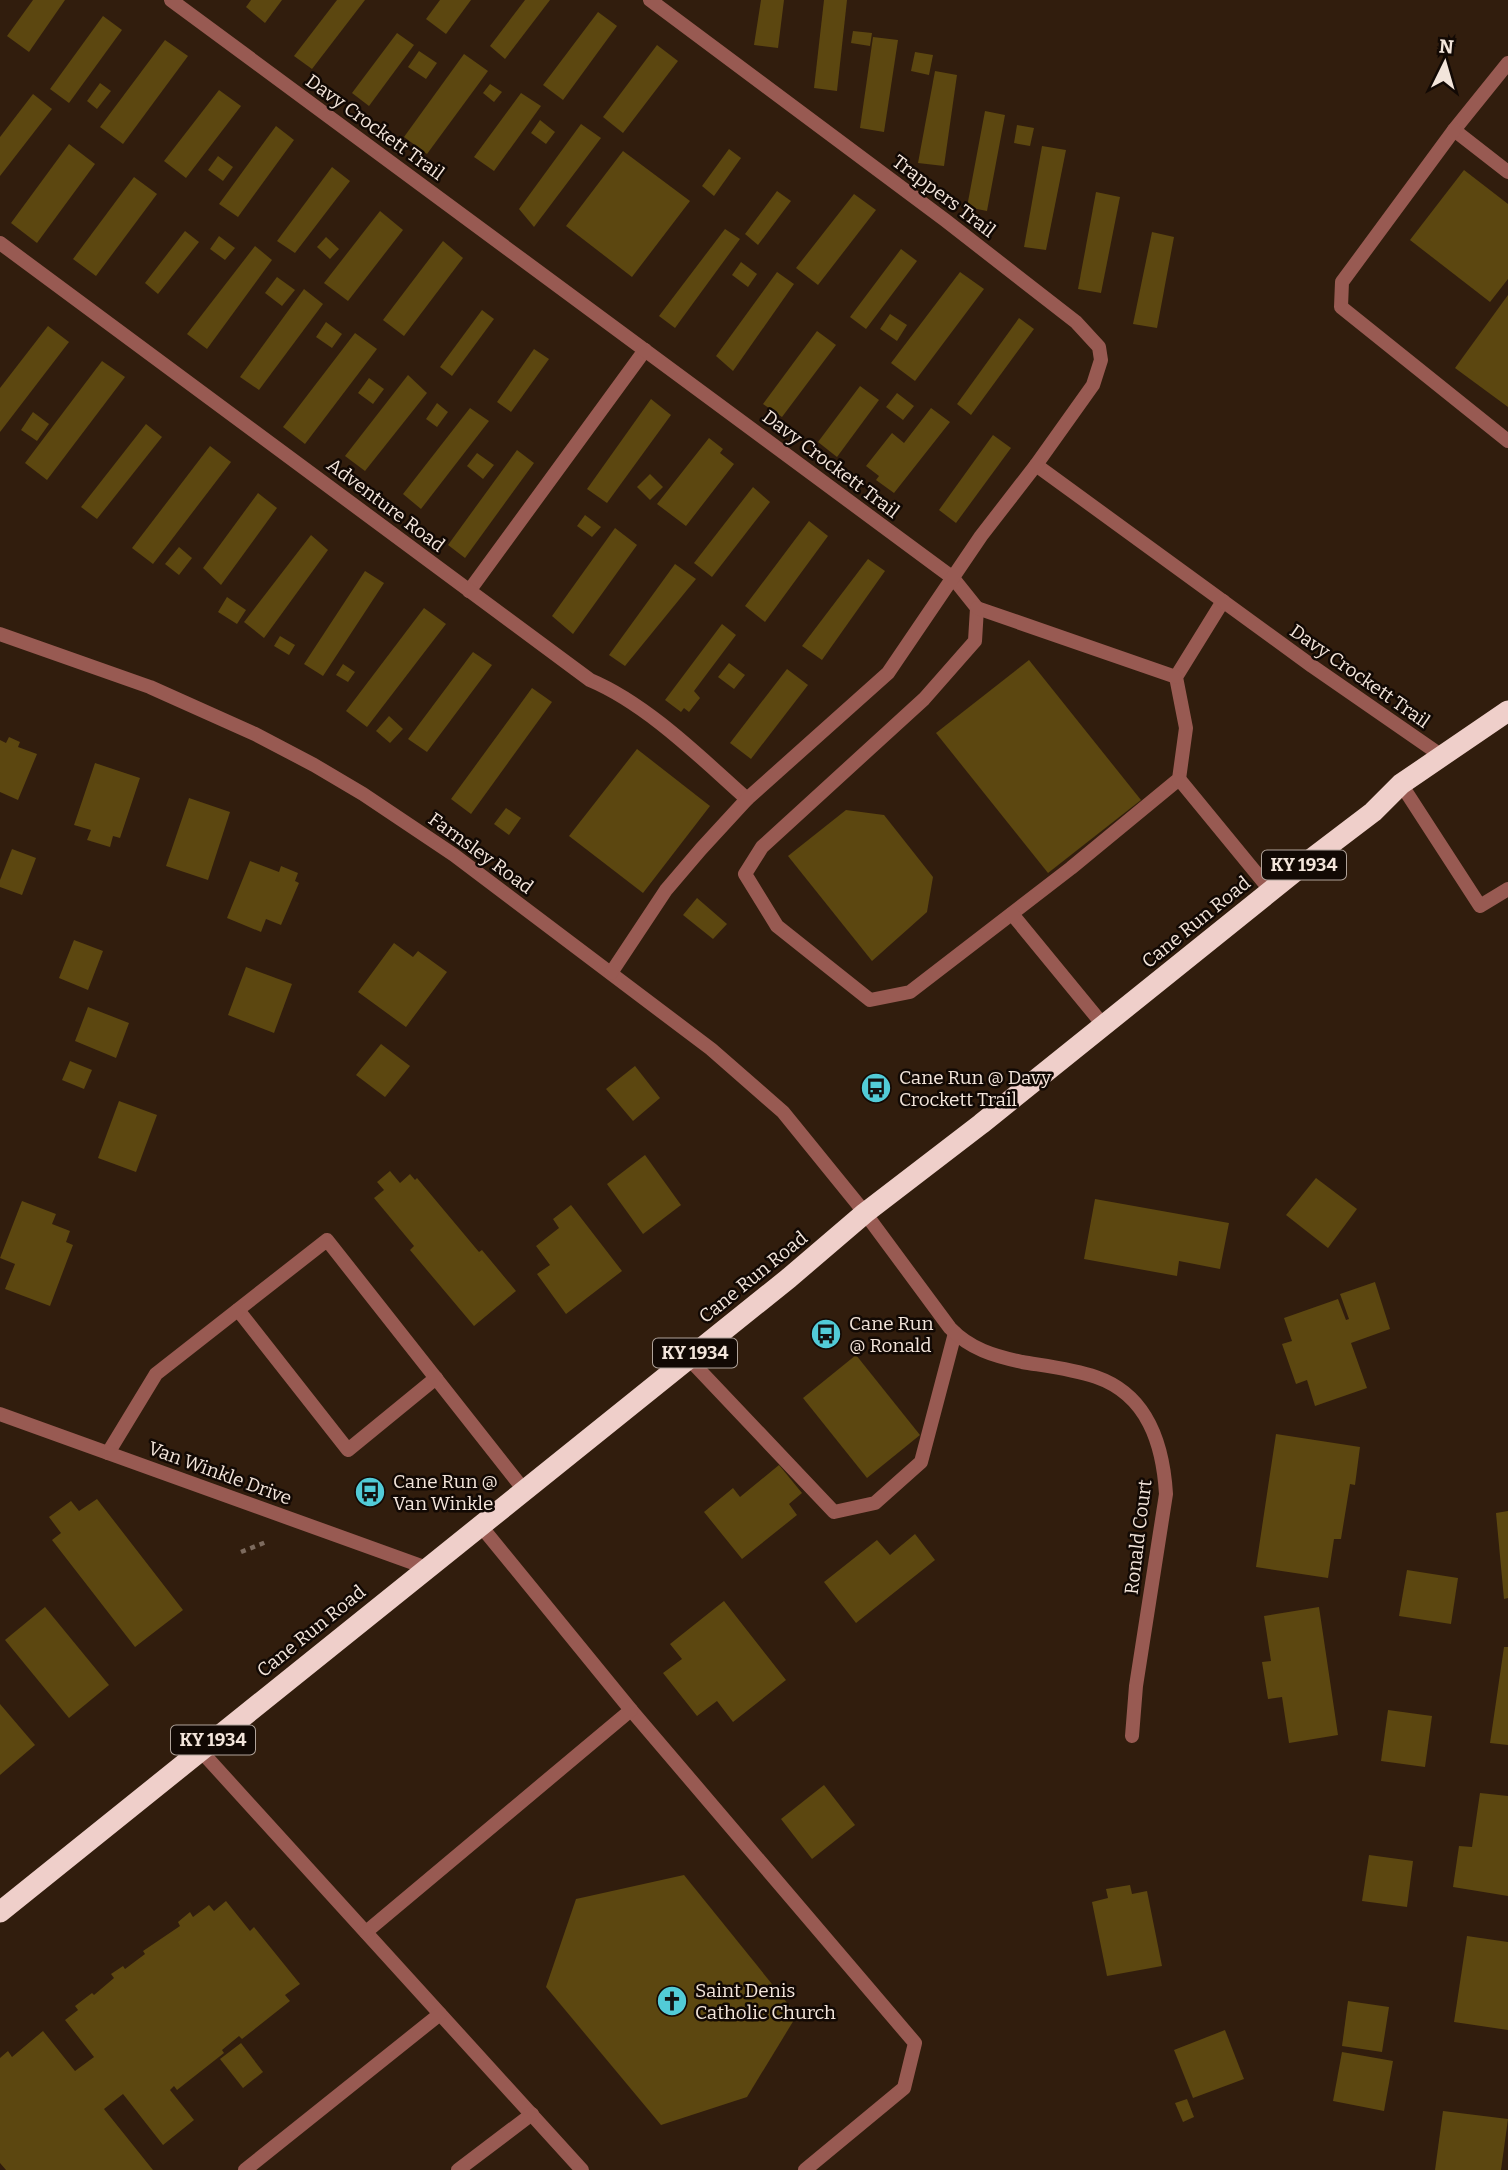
<svg xmlns="http://www.w3.org/2000/svg" width="1508" height="2170" font-family="Bitter,serif">
	<rect width="100%" height="100%" fill="#311d0d"/>
	<g fill="#5c4710">
		<polygon points="33,0 65,0 29,52 7,36"/>
		<polygon points="251,0 282,0 265,23 246,7"/>
		<polygon points="337,0 365,0 312,69 294,56"/>
		<polygon points="440,0 471,0 446,34 426,19"/>
		<polygon points="525,0 550,0 505,59 490,46"/>
		<polygon points="761,0 784,0 778,48 754,45"/>
		<polygon points="824,0 847,0 837,91 814,88"/>
		<polygon points="598,12 617,26 563,100 543,85"/>
		<polygon points="103,16 122,30 69,103 50,89"/>
		<polygon points="853,31 872,33 870,46 851,43"/>
		<polygon points="397,33 414,45 369,106 352,93"/>
		<polygon points="873,37 898,40 884,132 860,128"/>
		<polygon points="165,40 188,56 123,144 100,127"/>
		<polygon points="657,45 678,61 623,133 603,117"/>
		<polygon points="419,51 437,63 426,79 408,67"/>
		<polygon points="915,52 933,55 929,75 911,71"/>
		<polygon points="464,54 488,71 427,154 404,137"/>
		<polygon points="935,71 957,75 944,166 918,163"/>
		<polygon points="100,83 111,91 97,109 87,101"/>
		<polygon points="490,84 502,92 494,102 483,93"/>
		<polygon points="219,90 241,106 186,178 164,161"/>
		<polygon points="521,93 541,106 494,171 474,157"/>
		<polygon points="33,94 52,109 0,176 0,137"/>
		<polygon points="985,111 1005,115 987,211 967,207"/>
		<polygon points="540,120 555,132 546,144 531,133"/>
		<polygon points="581,124 601,138 534,227 519,209"/>
		<polygon points="1017,125 1034,128 1030,146 1014,143"/>
		<polygon points="276,126 294,140 238,217 219,204"/>
		<polygon points="69,144 95,164 37,243 11,223"/>
		<polygon points="1042,146 1066,150 1046,250 1024,247"/>
		<polygon points="729,149 741,158 714,196 702,186"/>
		<polygon points="623,151 690,201 632,277 566,226"/>
		<polygon points="218,156 233,167 223,181 208,170"/>
		<polygon points="332,167 350,181 295,253 277,241"/>
		<polygon points="1464,170 1508,204 1508,279 1490,302 1410,240"/>
		<polygon points="134,177 157,194 96,276 73,259"/>
		<polygon points="777,191 791,201 758,245 745,234"/>
		<polygon points="1096,192 1120,197 1101,293 1078,289"/>
		<polygon points="854,194 876,210 818,285 796,268"/>
		<polygon points="380,211 403,230 348,301 324,283"/>
		<polygon points="725,229 740,239 675,328 659,316"/>
		<polygon points="185,231 199,242 158,294 145,283"/>
		<polygon points="1152,232 1174,237 1157,328 1133,324"/>
		<polygon points="219,236 235,248 225,260 210,249"/>
		<polygon points="326,237 339,249 330,259 317,247"/>
		<polygon points="443,241 463,258 404,336 383,320"/>
		<polygon points="255,246 272,260 207,349 187,334"/>
		<polygon points="901,249 917,261 866,329 850,317"/>
		<polygon points="741,262 757,274 748,287 732,275"/>
		<polygon points="777,272 794,284 733,371 716,356"/>
		<polygon points="960,272 984,289 915,381 891,363"/>
		<polygon points="277,277 295,290 282,306 265,293"/>
		<polygon points="304,289 323,304 259,390 240,377"/>
		<polygon points="1508,295 1508,407 1455,368"/>
		<polygon points="482,310 494,319 452,376 440,367"/>
		<polygon points="890,314 907,325 897,341 880,329"/>
		<polygon points="1019,318 1034,329 971,415 957,404"/>
		<polygon points="326,322 342,334 332,348 316,337"/>
		<polygon points="48,326 69,342 0,432 0,388"/>
		<polygon points="817,331 836,345 782,417 763,404"/>
		<polygon points="355,333 377,349 305,444 283,427"/>
		<polygon points="534,349 549,359 511,412 497,402"/>
		<polygon points="102,361 125,377 47,480 25,463"/>
		<polygon points="408,375 427,393 365,471 345,456"/>
		<polygon points="369,378 384,389 373,404 358,393"/>
		<polygon points="860,386 879,400 837,457 818,442"/>
		<polygon points="897,393 914,406 903,420 886,407"/>
		<polygon points="651,399 671,415 607,503 587,489"/>
		<polygon points="437,403 448,412 437,427 426,419"/>
		<polygon points="470,408 489,421 421,509 403,494"/>
		<polygon points="931,408 950,422 894,493 876,480 879,476 866,466 892,433 904,443"/>
		<polygon points="33,412 49,424 37,441 21,430"/>
		<polygon points="146,424 162,437 97,519 81,507"/>
		<polygon points="993,435 1011,448 956,523 939,510"/>
		<polygon points="709,438 723,449 720,453 734,464 686,526 657,504"/>
		<polygon points="210,446 231,462 153,564 132,548"/>
		<polygon points="517,450 534,463 465,558 448,545"/>
		<polygon points="477,453 494,465 483,479 467,466"/>
		<polygon points="650,474 663,487 650,500 637,487"/>
		<polygon points="753,487 770,502 712,577 694,563"/>
		<polygon points="258,493 277,508 221,585 203,568"/>
		<polygon points="585,515 601,527 592,537 577,526"/>
		<polygon points="809,521 828,536 765,622 745,606"/>
		<polygon points="615,528 637,545 573,634 552,616"/>
		<polygon points="311,535 328,550 264,638 244,622"/>
		<polygon points="179,547 192,558 179,575 165,564"/>
		<polygon points="868,559 885,571 822,660 802,646"/>
		<polygon points="675,564 696,579 625,666 609,655"/>
		<polygon points="365,571 384,583 323,676 304,664"/>
		<polygon points="227,597 246,610 237,624 218,612"/>
		<polygon points="424,608 446,624 367,727 346,711"/>
		<polygon points="722,624 736,635 694,691 700,698 689,712 684,708 681,712 665,700"/>
		<polygon points="280,636 295,645 289,655 274,646"/>
		<polygon points="473,652 492,665 427,752 408,739"/>
		<polygon points="1029,660 1141,800 1048,873 936,733"/>
		<polygon points="729,663 745,675 734,689 718,677"/>
		<polygon points="343,664 355,672 348,682 336,675"/>
		<polygon points="787,669 808,685 751,759 730,743"/>
		<polygon points="532,688 552,702 471,814 451,799"/>
		<polygon points="389,716 403,729 390,743 376,731"/>
		<polygon points="9,737 20,742 18,747 37,754 18,800 0,792 0,740 6,743"/>
		<polygon points="637,749 710,806 643,893 569,836"/>
		<polygon points="95,763 140,778 120,838 113,836 110,847 87,840 91,830 74,825"/>
		<polygon points="189,798 230,812 208,880 166,866"/>
		<polygon points="506,808 521,818 509,835 494,824"/>
		<polygon points="846,810 884,815 933,877 927,912 872,961 788,856"/>
		<polygon points="12,849 36,858 22,895 0,887 0,880"/>
		<polygon points="250,861 279,872 281,866 298,873 295,881 299,883 281,925 266,919 261,932 227,918"/>
		<polygon points="697,898 727,924 713,939 683,915"/>
		<polygon points="74,940 103,951 88,990 59,978"/>
		<polygon points="394,943 413,957 418,951 447,972 406,1027 358,992"/>
		<polygon points="246,967 292,984 274,1033 228,1015"/>
		<polygon points="88,1007 129,1023 116,1058 75,1041"/>
		<polygon points="381,1044 410,1066 385,1097 356,1075"/>
		<polygon points="70,1061 92,1070 84,1089 62,1080"/>
		<polygon points="635,1066 660,1098 633,1121 606,1089"/>
		<polygon points="119,1101 157,1115 136,1172 98,1158"/>
		<polygon points="645,1155 681,1205 643,1234 607,1184"/>
		<polygon points="390,1171 400,1183 410,1174 415,1180 417,1178 479,1252 482,1250 516,1291 474,1326 410,1250 414,1246 374,1198 384,1190 377,1182"/>
		<polygon points="1316,1178 1357,1209 1328,1248 1286,1215"/>
		<polygon points="1095,1199 1229,1223 1220,1269 1179,1261 1177,1276 1084,1259"/>
		<polygon points="22,1201 56,1214 52,1224 70,1231 66,1242 73,1245 50,1306 5,1289 15,1264 0,1258"/>
		<polygon points="571,1205 622,1271 566,1314 537,1274 550,1265 536,1246 559,1228 553,1219"/>
		<polygon points="1375,1282 1390,1329 1351,1343 1367,1388 1315,1406 1307,1380 1296,1384 1282,1344 1292,1341 1284,1318 1338,1299 1346,1320 1349,1319 1340,1294"/>
		<polygon points="856,1355 920,1435 867,1478 803,1398"/>
		<polygon points="1276,1434 1360,1447 1355,1485 1350,1484 1341,1539 1334,1539 1328,1578 1256,1567"/>
		<polygon points="779,1465 802,1493 789,1504 797,1515 742,1559 704,1512 733,1488 740,1497"/>
		<polygon points="97,1499 183,1610 135,1647 52,1540 61,1533 49,1517 71,1501 79,1511"/>
		<polygon points="1508,1511 1508,1598 1504,1599 1496,1513"/>
		<polygon points="915,1534 935,1560 856,1623 824,1582 877,1540 890,1555"/>
		<polygon points="1407,1570 1458,1578 1451,1624 1399,1616"/>
		<polygon points="724,1601 786,1680 733,1722 717,1701 697,1716 663,1673 682,1659 670,1644"/>
		<polygon points="45,1607 109,1685 69,1718 5,1640"/>
		<polygon points="1319,1607 1338,1735 1289,1743 1282,1697 1268,1699 1262,1662 1271,1661 1264,1616"/>
		<polygon points="1504,1647 1508,1647 1508,1745 1490,1743"/>
		<polygon points="0,1704 35,1745 0,1775"/>
		<polygon points="1388,1710 1432,1716 1425,1767 1381,1761"/>
		<polygon points="824,1785 855,1825 812,1859 781,1819"/>
		<polygon points="1480,1793 1508,1796 1508,1896 1453,1887 1459,1846 1472,1847"/>
		<polygon points="1369,1855 1413,1861 1407,1907 1362,1901"/>
		<polygon points="684,1875 797,2015 747,2097 661,2125 546,1987 576,1899"/>
		<polygon points="1130,1885 1132,1894 1147,1891 1162,1966 1107,1976 1092,1902 1108,1898 1106,1889"/>
		<polygon points="226,1901 250,1931 254,1927 300,1984 285,1995 290,2001 242,2039 239,2036 222,2050 224,2053 177,2090 174,2086 170,2090 194,2120 163,2145 123,2094 104,2109 153,2170 6,2170 0,2163 0,2058 8,2051 12,2057 43,2031 75,2071 94,2057 65,2020 78,2010 75,2006 92,1993 94,1995 114,1978 111,1974 123,1966 125,1969 145,1954 143,1951 180,1926 178,1922 190,1912 193,1917 209,1905 214,1911"/>
		<polygon points="1467,1936 1508,1942 1508,2030 1454,2022"/>
		<polygon points="1348,2001 1389,2007 1382,2052 1342,2046"/>
		<polygon points="1225,2030 1244,2079 1193,2098 1174,2050"/>
		<polygon points="241,2043 263,2072 243,2088 220,2059"/>
		<polygon points="1342,2052 1393,2061 1384,2111 1333,2101"/>
		<polygon points="1187,2099 1194,2117 1183,2122 1175,2103"/>
		<polygon points="1443,2111 1508,2119 1501,2170 1435,2170"/>
	</g>
	<g fill="none" stroke-linecap="round" stroke-linejoin="round">
		<polyline stroke="#7d6b5e" stroke-width="4.5" stroke-dasharray="5 5" stroke-linecap="butt" points="241,1552 266,1542"/>
		<g stroke="#985a52" stroke-width="14">
			<polyline points="1508,63 1454,130 1508,172"/>
			<polyline points="1454,130 1342,282 1341,307 1508,441"/>
			<polyline points="953,578 977,608 975,641 924,699 762,847 745,874 777,926 870,1000 910,992 1071,868 1179,779 1186,728 1176,677 1223,601"/>
			<polyline points="469,591 645,350"/>
			<polyline points="977,608 1176,677"/>
			<polyline points="1179,779 1271,891"/>
			<polyline points="1401,784 1480,906 1508,889"/>
			<polyline points="1012,914 1104,1026"/>
			<polyline points="238,1310 348,1450 436,1378"/>
			<polyline points="689,1359 834,1512 875,1503 921,1462 955,1333"/>
			<polyline points="108,1453 156,1374 327,1240 524,1490"/>
			<polyline points="631,1710 915,2043 904,2088 805,2170"/>
			<polyline points="200,1750 582,2170"/>
			<polyline points="366,1932 631,1710 480,1525"/>
			<polyline points="245,2170 440,2014"/>
			<polyline points="458,2170 532,2114"/>
		</g>
		<g stroke="#985a52" stroke-width="14">
			<polyline points="171,0 953,578"/>
			<path d="M0,243L590,680C647,704 701,758 747,799"/>
			<polyline points="1036,465 1312,666 1442,756"/>
			<path d="M0,634L150,687L255,734L314,765L363,794L454,855L711,1049L783,1112L865,1213L950,1328C970,1349 994,1356 1022,1362C1046,1366 1073,1369 1096,1377C1148,1395 1163,1444 1166,1494L1136,1686L1132,1736"/>
			<polyline points="611,973 666,890 701,849 747,799 888,673 981,536 1036,465 1093,385 1101,360 1099,347 1076,322 945,220 650,0"/>
			<polyline points="0,1414 427,1568"/>
		</g>
		<polyline stroke="#efcfca" stroke-width="21" points="0,1912 789,1278 865,1213 981,1124 1298,869 1373,812 1401,784 1508,711"/>
	</g>
	<defs>
		<g id="bus-disc" transform="scale(1.575)"><circle r="9.5" fill="#52cbd7" stroke="#120904"/><path d="M-5-6H5V4H4V6H2V4H-2V6H-4V4H-5ZM-3.5-4V0h7V-4ZM-3.5 1.2v1.5H-2V1.2ZM2 1.2v1.5H3.5V1.2Z" fill="#111"/></g>
		<g id="church-disc" transform="scale(1.575)"><circle r="9.5" fill="#52cbd7" stroke="#120904"/><path d="M-1.2-6h2.4v3.5h3.3v2.4h-3.3V6h-2.4V-.1h-3.3v-2.4h3.3Z" fill="#111"/></g>
	</defs>
	<g fill-rule="evenodd">
		<use href="#bus-disc" x="876" y="1088"/>
		<use href="#bus-disc" x="826" y="1334"/>
		<use href="#bus-disc" x="370" y="1492"/>
		<use href="#church-disc" x="672" y="2001"/>
	</g>
	<g text-anchor="middle" dominant-baseline="central" stroke-width="5" stroke-linejoin="round" paint-order="stroke">
		<g fill="#120904" stroke="#b0a39a" stroke-width="2">
			<rect x="1262" y="850.5" width="84" height="29" rx="5"/>
			<rect x="653" y="1338.5" width="84" height="29" rx="5"/>
			<rect x="171" y="1725.5" width="84" height="29" rx="5"/>
		</g>
		<g font-size="18" font-weight="bold" fill="#f3e5db">
			<text x="1304" y="865">KY 1934</text>
			<text x="695" y="1353">KY 1934</text>
			<text x="213" y="1740">KY 1934</text>
		</g>
		<g font-size="19" fill="#f3e5db" stroke="#120904">
			<text transform="translate(375 127) rotate(36)">Davy Crockett Trail</text>
			<text transform="translate(944 196) rotate(37)">Trappers Trail</text>
			<text transform="translate(831 464) rotate(37)">Davy Crockett Trail</text>
			<text transform="translate(386 505) rotate(37)">Adventure Road</text>
			<text transform="translate(1360 676) rotate(35)">Davy Crockett Trail</text>
			<text transform="translate(481 853) rotate(36)">Farnsley Road</text>
			<text transform="translate(1196 922) rotate(-39)">Cane Run Road</text>
			<text transform="translate(753 1277) rotate(-39)">Cane Run Road</text>
			<text transform="translate(220 1473) rotate(20)">Van Winkle Drive</text>
			<text transform="translate(1138 1537) rotate(-83)">Ronald Court</text>
			<text transform="translate(311 1631) rotate(-39)">Cane Run Road</text>
		</g>
		<g font-size="19" fill="#f3e5db" stroke="#120904" text-anchor="start">
			<text x="899" y="1077">Cane Run @ Davy<tspan x="899" dy="22">Crockett Trail</tspan></text>
			<text x="849" y="1323">Cane Run<tspan x="849" dy="22">@ Ronald</tspan></text>
			<text x="393" y="1481">Cane Run @<tspan x="393" dy="22">Van Winkle</tspan></text>
			<text x="695" y="1990">Saint Denis<tspan x="695" dy="22">Catholic Church</tspan></text>
		</g>
	</g>
	<g transform="translate(1445 63) rotate(5)" stroke="#120904" stroke-width="5" paint-order="stroke">
	<path d="M0-5L12 26L0 18L-12 26Z" fill="#f3e5db"/>
	<text y="-10" font-size="19" font-weight="bold" text-anchor="middle" fill="#f3e5db">N</text>
	</g>
</svg>
